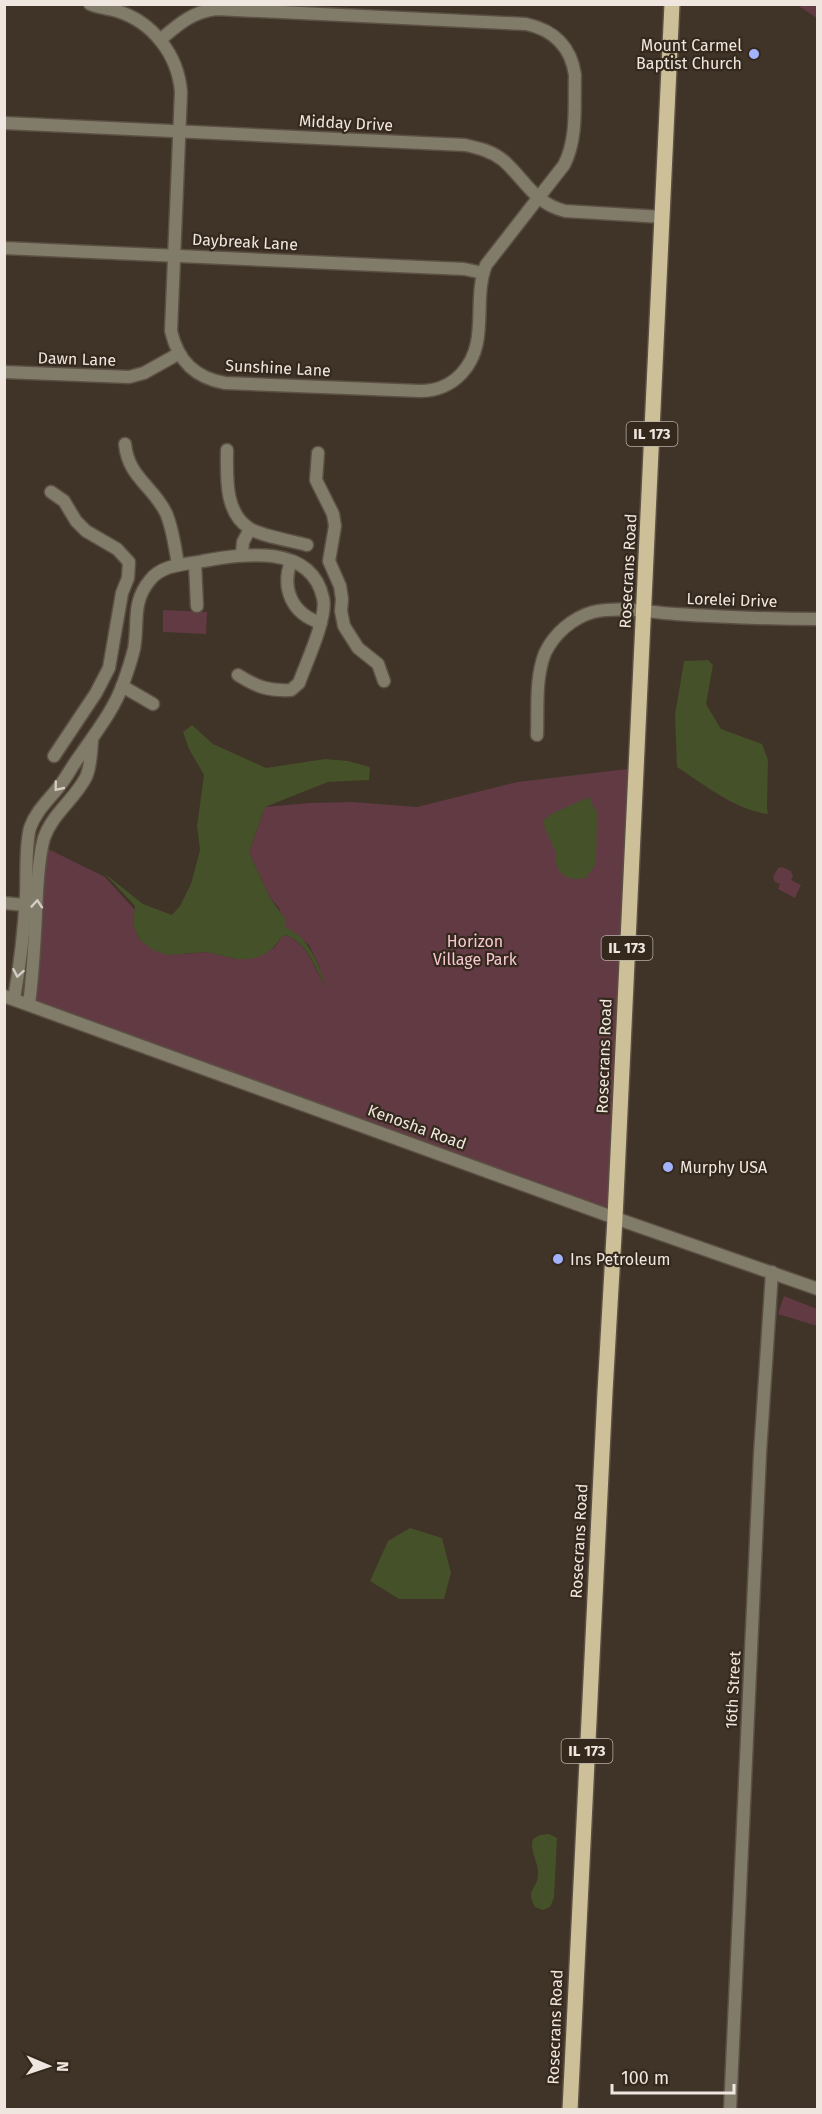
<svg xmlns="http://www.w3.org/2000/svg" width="822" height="2114" font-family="'Fira Sans',sans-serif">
	<rect width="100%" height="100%" fill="#403327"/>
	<g fill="#613a44">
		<polygon points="801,5 817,5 817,18 800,7"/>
		<polygon points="163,610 207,612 206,634 163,632"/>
		<path d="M636,768L615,1218L22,1002L34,842L105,877L135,910L133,925L140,940L182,954L207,952L236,959L274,948L282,937L286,935C309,945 313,966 325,986L319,966L309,945L285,927L279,908L270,898L249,852L265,807L310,803L352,802L417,807L517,782Z"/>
		<polygon points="782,867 791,871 793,876 791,880 801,885 795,898 778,889 780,884 775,882 773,877 778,868"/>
		<polygon points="784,1296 817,1309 817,1326 778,1314"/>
	</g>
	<g fill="#455128">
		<path d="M708,660L713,665L706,704L721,729L762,744L768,760L767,808L768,814C737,811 703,784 677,767L675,715L684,661Z"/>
		<path d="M192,725L213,744L266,768L325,759L348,761L370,767L369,780L328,782L265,807L249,852L270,898L286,920L285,927C311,938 319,966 327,990C315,969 310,945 286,935L282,937L273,948L263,955L251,959H236L207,952L167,955L153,950L140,940L133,925L135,906L104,873L143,904L172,915L180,906L191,884L200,850L197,826L204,775L189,749L183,732Z"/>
		<path d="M589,797L597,813L596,864L586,878C572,881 560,878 556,863C555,859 557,856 556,853C552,842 546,833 543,821L551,814Z"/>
		<polygon points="410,1528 442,1538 451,1573 444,1599 399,1599 370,1581 388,1541"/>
		<path d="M549,1834L557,1838L554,1898L550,1907L543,1910L535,1907C525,1889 538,1889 538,1874C539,1862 529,1852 533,1839L540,1835Z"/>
	</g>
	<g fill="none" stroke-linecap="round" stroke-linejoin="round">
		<g stroke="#5c5044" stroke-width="15">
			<g id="minor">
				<path d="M90,4C98,8 108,8 117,11C153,22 178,55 181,92L171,331C178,361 195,378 225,383L420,391C436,391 451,385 462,373C490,343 472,300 486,265L564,165C578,138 574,104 575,75C571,47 554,30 526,24L216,9C192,12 179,24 161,39"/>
				<path d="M4,123L465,145C479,148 492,151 504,161C526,181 534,203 565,211L663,217"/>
				<polyline points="4,248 464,269 483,273"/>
				<polyline points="4,372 129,377 144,373 178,354"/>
				<path d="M125,444C128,477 153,486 166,513C173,529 175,548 178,565"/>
				<path d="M227,450C227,476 224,512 249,528C260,536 293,541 307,545"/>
				<polyline points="318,453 316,480 333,514 335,526 329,561 340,586 342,599 341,611 344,626 358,648 378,664 384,681"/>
				<polyline points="51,492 64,501 76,521 86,531 117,549 129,562 128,578 122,593 109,668 96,693 54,756"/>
				<polyline points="242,554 243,542 250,529"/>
				<path d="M291,561C281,589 292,614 321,623"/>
				<polyline points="195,563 197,606"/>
				<polyline points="122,686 153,704"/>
				<path d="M537,735C538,709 535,678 545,653C554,634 572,618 593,612C618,606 649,612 675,614C723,617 770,619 818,619"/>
				<polyline points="4,903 25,905"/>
				<polyline points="4,996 615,1218 818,1289"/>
				<path d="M14,999C20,965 24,930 26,896C27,876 25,846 30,828C36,810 51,798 61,784C68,775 72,766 79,757C94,735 114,710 123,684C127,673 131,661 134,649C139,623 131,603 150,580C163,564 184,565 203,561C243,554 311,543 323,598C328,617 306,663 299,683L291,690C268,691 257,687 238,675"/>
				<path d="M29,1004C34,967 35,931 37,893C38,875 39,856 44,838C52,814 75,799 86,777C91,766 91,753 92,741"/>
				<polyline points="730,2110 760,1454 772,1272"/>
			</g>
		</g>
		<g stroke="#5c5044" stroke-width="18">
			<polyline id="major" points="570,2110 605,1392 615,1218 672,4"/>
		</g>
		<use href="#minor" stroke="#817b69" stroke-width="12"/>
		<use href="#major" stroke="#cdc099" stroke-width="15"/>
	</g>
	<defs><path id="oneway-chevron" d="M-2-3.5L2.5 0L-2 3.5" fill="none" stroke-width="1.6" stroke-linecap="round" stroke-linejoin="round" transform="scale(1.5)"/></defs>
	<g stroke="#d4ccc2">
		<use href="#oneway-chevron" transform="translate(58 787) rotate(129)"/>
		<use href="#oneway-chevron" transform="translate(37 904) rotate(-86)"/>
		<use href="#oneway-chevron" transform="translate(18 973) rotate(100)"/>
	</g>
	<g fill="#a3b2fc" stroke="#35291e" stroke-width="2">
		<circle cx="754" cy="54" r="6"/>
		<circle cx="668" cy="1167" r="6"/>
		<circle cx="558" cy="1259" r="6"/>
	</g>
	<g text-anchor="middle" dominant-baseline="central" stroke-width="4.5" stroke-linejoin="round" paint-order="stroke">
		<g fill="#35291e" stroke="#b7aea5" stroke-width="1.5">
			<rect x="626.5" y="422" width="51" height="24" rx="4.5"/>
			<rect x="601.5" y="936" width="51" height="24" rx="4.5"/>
			<rect x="561.5" y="1739" width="51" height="24" rx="4.5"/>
		</g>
		<g font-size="15" font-weight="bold" fill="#efe7df">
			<text x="652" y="434">IL 173</text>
			<text x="627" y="948">IL 173</text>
			<text x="587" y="1751">IL 173</text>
		</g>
		<g font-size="16" fill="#efe7df" stroke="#35291e" text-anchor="start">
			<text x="742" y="45" text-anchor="end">Mount Carmel<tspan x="742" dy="18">Baptist Church</tspan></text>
			<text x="680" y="1167">Murphy USA</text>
			<text x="570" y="1259">Ins Petroleum</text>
		</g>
		<g font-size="16" fill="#efe7df" stroke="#35291e">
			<text transform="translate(346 123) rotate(3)">Midday Drive</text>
			<text transform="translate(245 242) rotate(3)">Daybreak Lane</text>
			<text transform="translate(77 359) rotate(2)">Dawn Lane</text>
			<text transform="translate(278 368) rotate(3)">Sunshine Lane</text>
			<text transform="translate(628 571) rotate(-87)">Rosecrans Road</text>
			<text transform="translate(732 600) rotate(2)">Lorelei Drive</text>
			<text transform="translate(604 1056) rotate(-88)">Rosecrans Road</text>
			<text transform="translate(417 1127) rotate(20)">Kenosha Road</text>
			<text transform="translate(579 1541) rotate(-87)">Rosecrans Road</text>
			<text transform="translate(733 1690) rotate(-87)">16th Street</text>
			<text transform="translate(555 2027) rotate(-88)">Rosecrans Road</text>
		</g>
		<g font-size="16" fill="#f7c7d1" stroke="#35291e">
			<text x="475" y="941">Horizon<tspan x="475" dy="18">Village Park</tspan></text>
		</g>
	</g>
	<rect width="822" height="2114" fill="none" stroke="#efe7df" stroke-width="12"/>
	<g transform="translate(48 2066) rotate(92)" stroke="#35291e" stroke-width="4.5" paint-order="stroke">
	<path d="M0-4.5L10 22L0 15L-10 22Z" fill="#efe7df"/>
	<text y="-9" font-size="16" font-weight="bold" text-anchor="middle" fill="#efe7df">N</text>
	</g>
	<path d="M612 2084v9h122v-9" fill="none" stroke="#efe7df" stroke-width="3"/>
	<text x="621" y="2084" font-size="18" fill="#efe7df" stroke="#35291e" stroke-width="4.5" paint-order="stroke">100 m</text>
</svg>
